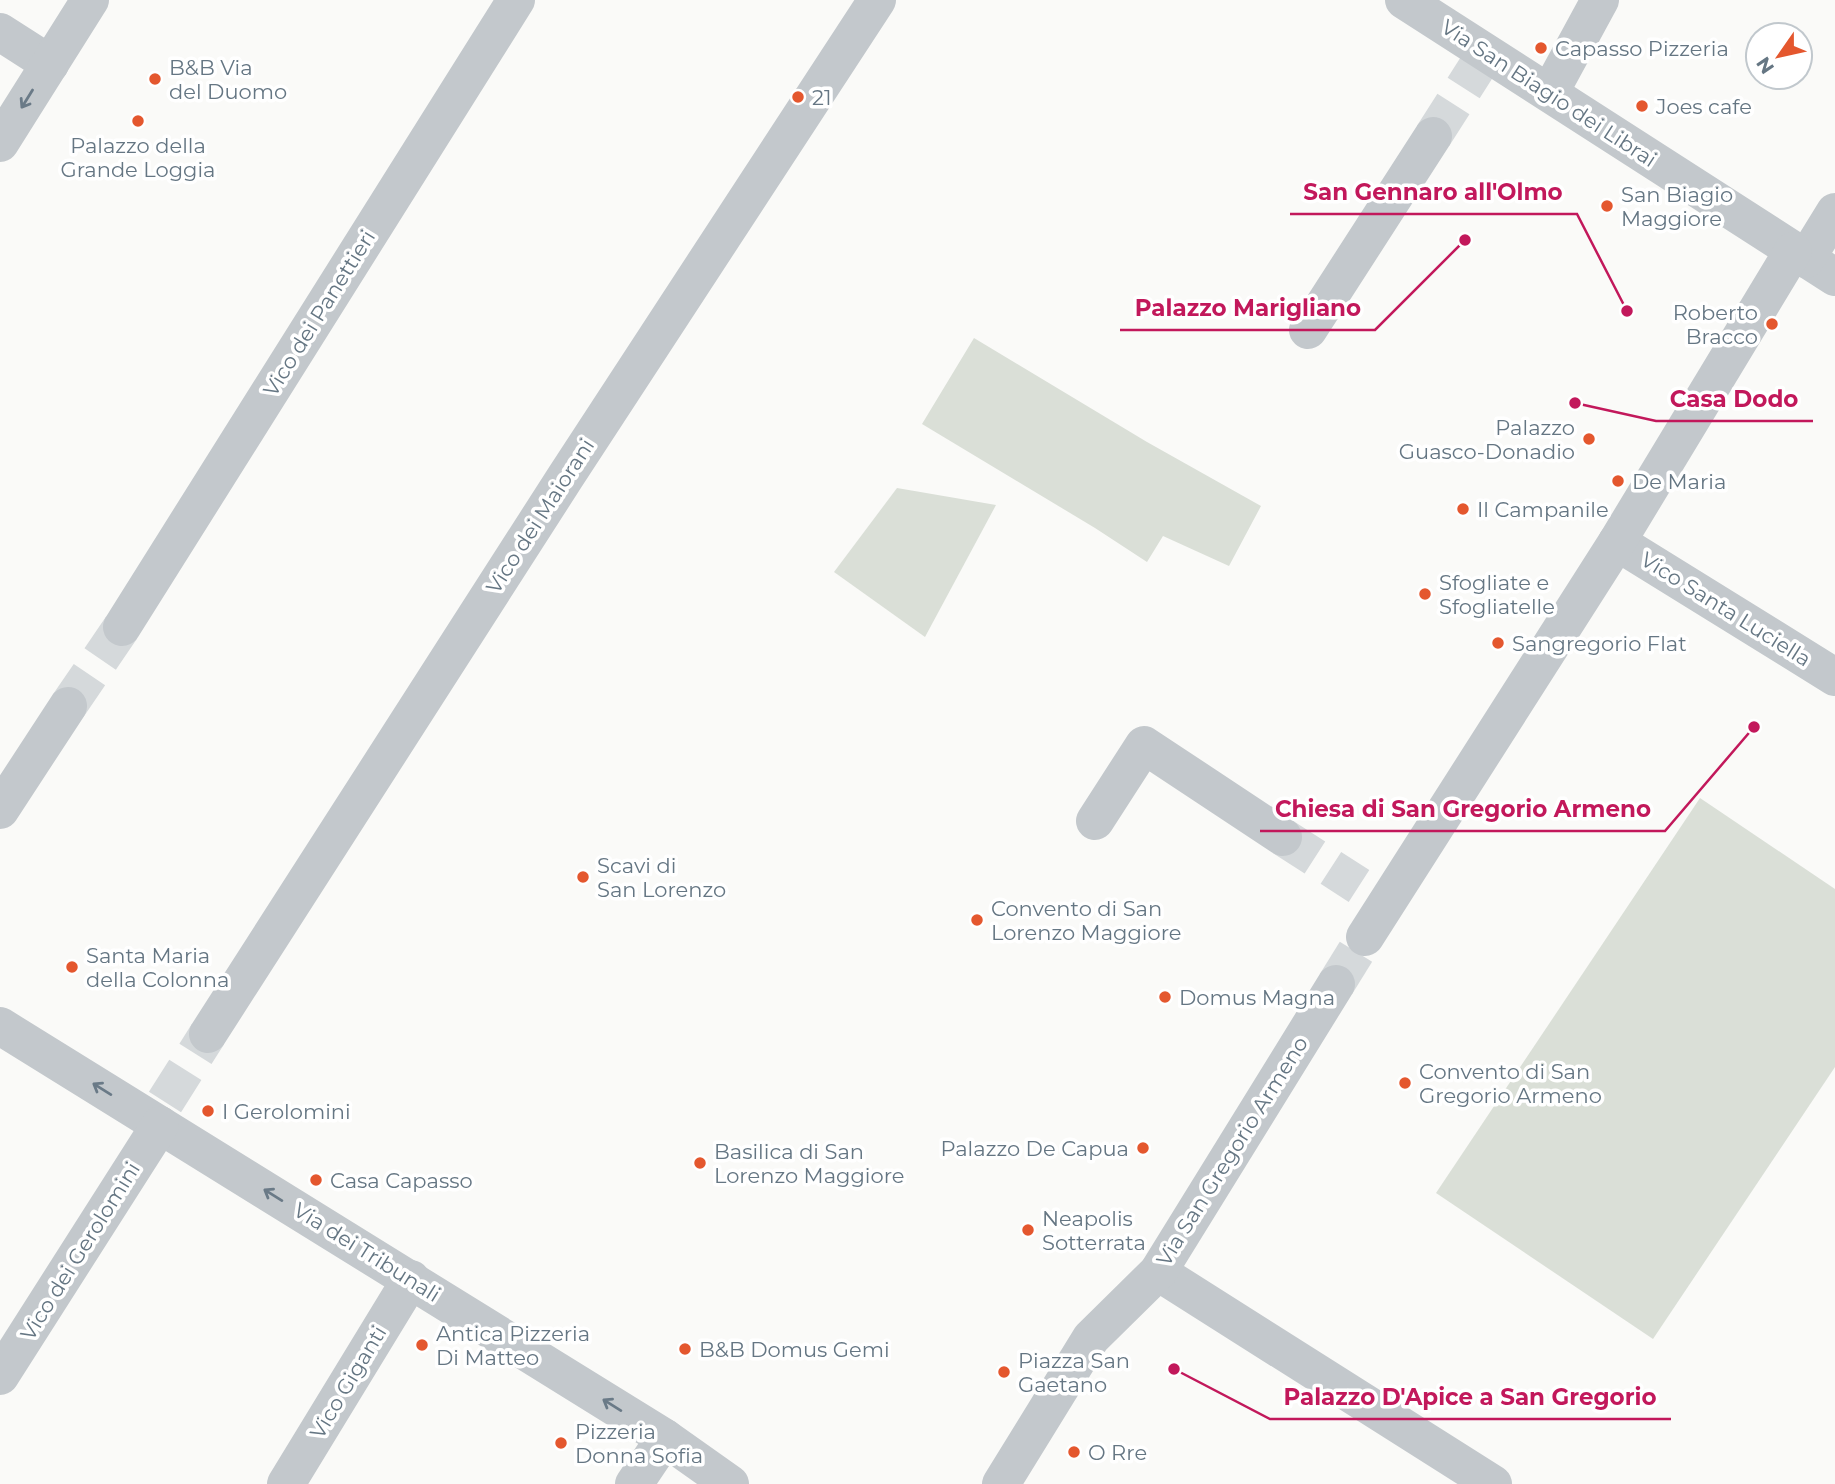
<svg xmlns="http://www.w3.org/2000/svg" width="1835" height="1484" font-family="Montserrat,sans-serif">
	<rect width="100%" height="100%" fill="#fafaf8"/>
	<g fill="#dadfd7">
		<polygon points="974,338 1147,442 1261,506 1229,566 1163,536 1147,562 1095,528 922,424"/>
		<polygon points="897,488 996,505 925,637 834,572"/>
		<polygon points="1700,798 1835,889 1835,1067 1653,1339 1436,1193"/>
	</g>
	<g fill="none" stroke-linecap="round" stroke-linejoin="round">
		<g stroke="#d5d9db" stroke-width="38" stroke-dasharray="38 19" stroke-linecap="butt">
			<polyline points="1433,136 1477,67"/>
			<polyline points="68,706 122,627"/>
			<polyline points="1283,837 1359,886"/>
			<polyline points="1336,984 1365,937"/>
			<polyline points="165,1102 208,1034"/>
		</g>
		<g stroke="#c3c8cc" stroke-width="38">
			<polyline points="1404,0 1835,277"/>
			<polyline points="0,32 50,64"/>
			<polyline points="1550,92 1600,0"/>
			<polyline points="0,143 90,0"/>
			<polyline points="1806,259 1835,212"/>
			<polyline points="1308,330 1433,136"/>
			<polyline points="1617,542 1835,677"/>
			<polyline points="122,627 516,0"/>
			<polyline points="0,810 68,706"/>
			<polyline points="1095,821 1144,745 1283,837"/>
			<polyline points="1365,937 1617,542 1793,251"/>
			<polyline points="0,1026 665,1438 730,1484"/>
			<polyline points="208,1034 566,476 877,0"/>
			<polyline points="1158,1272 1493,1484"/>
			<polyline points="0,1376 160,1125"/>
			<polyline points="286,1484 411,1279"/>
			<polyline points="634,1484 665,1438"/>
			<polyline points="1001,1484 1091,1338 1158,1272 1336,984"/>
		</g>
	</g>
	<defs><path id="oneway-shaft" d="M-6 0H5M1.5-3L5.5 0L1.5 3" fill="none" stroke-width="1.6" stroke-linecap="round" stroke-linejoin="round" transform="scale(1.75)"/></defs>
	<g stroke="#6a7a87">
		<use href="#oneway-shaft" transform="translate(27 99) rotate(122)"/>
		<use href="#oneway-shaft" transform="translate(102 1089) rotate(-148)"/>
		<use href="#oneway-shaft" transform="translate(273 1195) rotate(-148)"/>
		<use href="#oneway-shaft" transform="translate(612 1405) rotate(-148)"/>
	</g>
	<g fill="#e4572e" stroke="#fff" stroke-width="2.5">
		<circle cx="1541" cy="48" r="7"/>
		<circle cx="155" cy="79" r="7"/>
		<circle cx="798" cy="97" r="7"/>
		<circle cx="1642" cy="106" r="7"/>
		<circle cx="138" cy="121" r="7"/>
		<circle cx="1607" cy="206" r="7"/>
		<circle cx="1772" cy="324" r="7"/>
		<circle cx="1589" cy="439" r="7"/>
		<circle cx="1618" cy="481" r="7"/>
		<circle cx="1463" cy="509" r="7"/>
		<circle cx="1425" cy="594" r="7"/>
		<circle cx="1498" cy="643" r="7"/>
		<circle cx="583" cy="877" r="7"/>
		<circle cx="977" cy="920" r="7"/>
		<circle cx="72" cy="967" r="7"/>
		<circle cx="1165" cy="997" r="7"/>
		<circle cx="1405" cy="1083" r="7"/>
		<circle cx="208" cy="1111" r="7"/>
		<circle cx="1143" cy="1148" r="7"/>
		<circle cx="700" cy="1163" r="7"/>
		<circle cx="316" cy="1180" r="7"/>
		<circle cx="1028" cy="1230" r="7"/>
		<circle cx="422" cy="1345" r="7"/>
		<circle cx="685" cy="1349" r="7"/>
		<circle cx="1004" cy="1372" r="7"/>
		<circle cx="561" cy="1443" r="7"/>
		<circle cx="1074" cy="1452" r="7"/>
	</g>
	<g text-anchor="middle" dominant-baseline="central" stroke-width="7" stroke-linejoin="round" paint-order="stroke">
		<g font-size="21" fill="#657683" stroke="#fff" text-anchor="start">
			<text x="1555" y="48">Capasso Pizzeria</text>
			<text x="169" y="67">B&amp;B Via<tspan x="169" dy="24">del Duomo</tspan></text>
			<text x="812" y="97">21</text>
			<text x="1656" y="106">Joes cafe</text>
			<text x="138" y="145" text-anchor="middle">Palazzo della<tspan x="138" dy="24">Grande Loggia</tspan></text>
			<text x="1621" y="194">San Biagio<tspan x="1621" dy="24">Maggiore</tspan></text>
			<text x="1758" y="312" text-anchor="end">Roberto<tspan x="1758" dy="24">Bracco</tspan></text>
			<text x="1575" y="427" text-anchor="end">Palazzo<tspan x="1575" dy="24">Guasco-Donadio</tspan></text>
			<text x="1632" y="481">De Maria</text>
			<text x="1477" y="509">Il Campanile</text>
			<text x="1439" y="582">Sfogliate e<tspan x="1439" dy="24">Sfogliatelle</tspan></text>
			<text x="1512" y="643">Sangregorio Flat</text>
			<text x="597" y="865">Scavi di<tspan x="597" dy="24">San Lorenzo</tspan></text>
			<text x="991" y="908">Convento di San<tspan x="991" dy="24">Lorenzo Maggiore</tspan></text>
			<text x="86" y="955">Santa Maria<tspan x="86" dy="24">della Colonna</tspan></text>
			<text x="1179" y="997">Domus Magna</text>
			<text x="1419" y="1071">Convento di San<tspan x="1419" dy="24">Gregorio Armeno</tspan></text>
			<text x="222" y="1111">I Gerolomini</text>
			<text x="1129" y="1148" text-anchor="end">Palazzo De Capua</text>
			<text x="714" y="1151">Basilica di San<tspan x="714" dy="24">Lorenzo Maggiore</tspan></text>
			<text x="330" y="1180">Casa Capasso</text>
			<text x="1042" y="1218">Neapolis<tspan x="1042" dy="24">Sotterrata</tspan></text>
			<text x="436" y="1333">Antica Pizzeria<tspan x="436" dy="24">Di Matteo</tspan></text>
			<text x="699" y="1349">B&amp;B Domus Gemi</text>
			<text x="1018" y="1360">Piazza San<tspan x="1018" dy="24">Gaetano</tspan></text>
			<text x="575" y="1431">Pizzeria<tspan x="575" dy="24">Donna Sofia</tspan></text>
			<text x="1088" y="1452">O Rre</text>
		</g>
		<g font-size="21" fill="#657683" stroke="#fff">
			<text transform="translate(1549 93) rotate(33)">Via San Biagio dei Librai</text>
			<text transform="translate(319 313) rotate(-58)">Vico dei Panettieri</text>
			<text transform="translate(540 516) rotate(-57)">Vico dei Maiorani</text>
			<text transform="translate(1726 609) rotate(32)">Vico Santa Luciella</text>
			<text transform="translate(1232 1151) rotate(-58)">Via San Gregorio Armeno</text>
			<text transform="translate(80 1251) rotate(-58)">Vico dei Gerolomini</text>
			<text transform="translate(367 1252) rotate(32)">Via dei Tribunali</text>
			<text transform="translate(348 1382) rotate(-59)">Vico Giganti</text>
		</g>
	</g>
	<path fill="none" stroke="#c2185b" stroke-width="2.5" d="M1627 311L1577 214H1290M1465 240L1375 330H1120M1575 403L1656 421H1813M1754 727L1665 831H1260M1174 1369L1270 1419H1671"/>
	<g fill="#c2185b" stroke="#fff" stroke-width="2.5">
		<circle cx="1627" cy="311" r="7"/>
		<circle cx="1465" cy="240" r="7"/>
		<circle cx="1575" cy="403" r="7"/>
		<circle cx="1754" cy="727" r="7"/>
		<circle cx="1174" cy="1369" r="7"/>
	</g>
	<g font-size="23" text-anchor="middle" font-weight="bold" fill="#c2185b" stroke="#fff" stroke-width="7" stroke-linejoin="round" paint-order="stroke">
		<text x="1433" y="200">San Gennaro all'Olmo</text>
		<text x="1248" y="316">Palazzo Marigliano</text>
		<text x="1734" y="407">Casa Dodo</text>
		<text x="1463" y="817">Chiesa di San Gregorio Armeno</text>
		<text x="1470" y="1405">Palazzo D'Apice a San Gregorio</text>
	</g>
	<g transform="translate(1779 56) rotate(236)"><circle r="33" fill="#ffffff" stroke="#c1c8cd" stroke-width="2"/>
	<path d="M0-5L12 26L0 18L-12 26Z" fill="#e4572e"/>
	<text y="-10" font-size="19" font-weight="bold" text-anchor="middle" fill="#657683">N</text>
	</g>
</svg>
